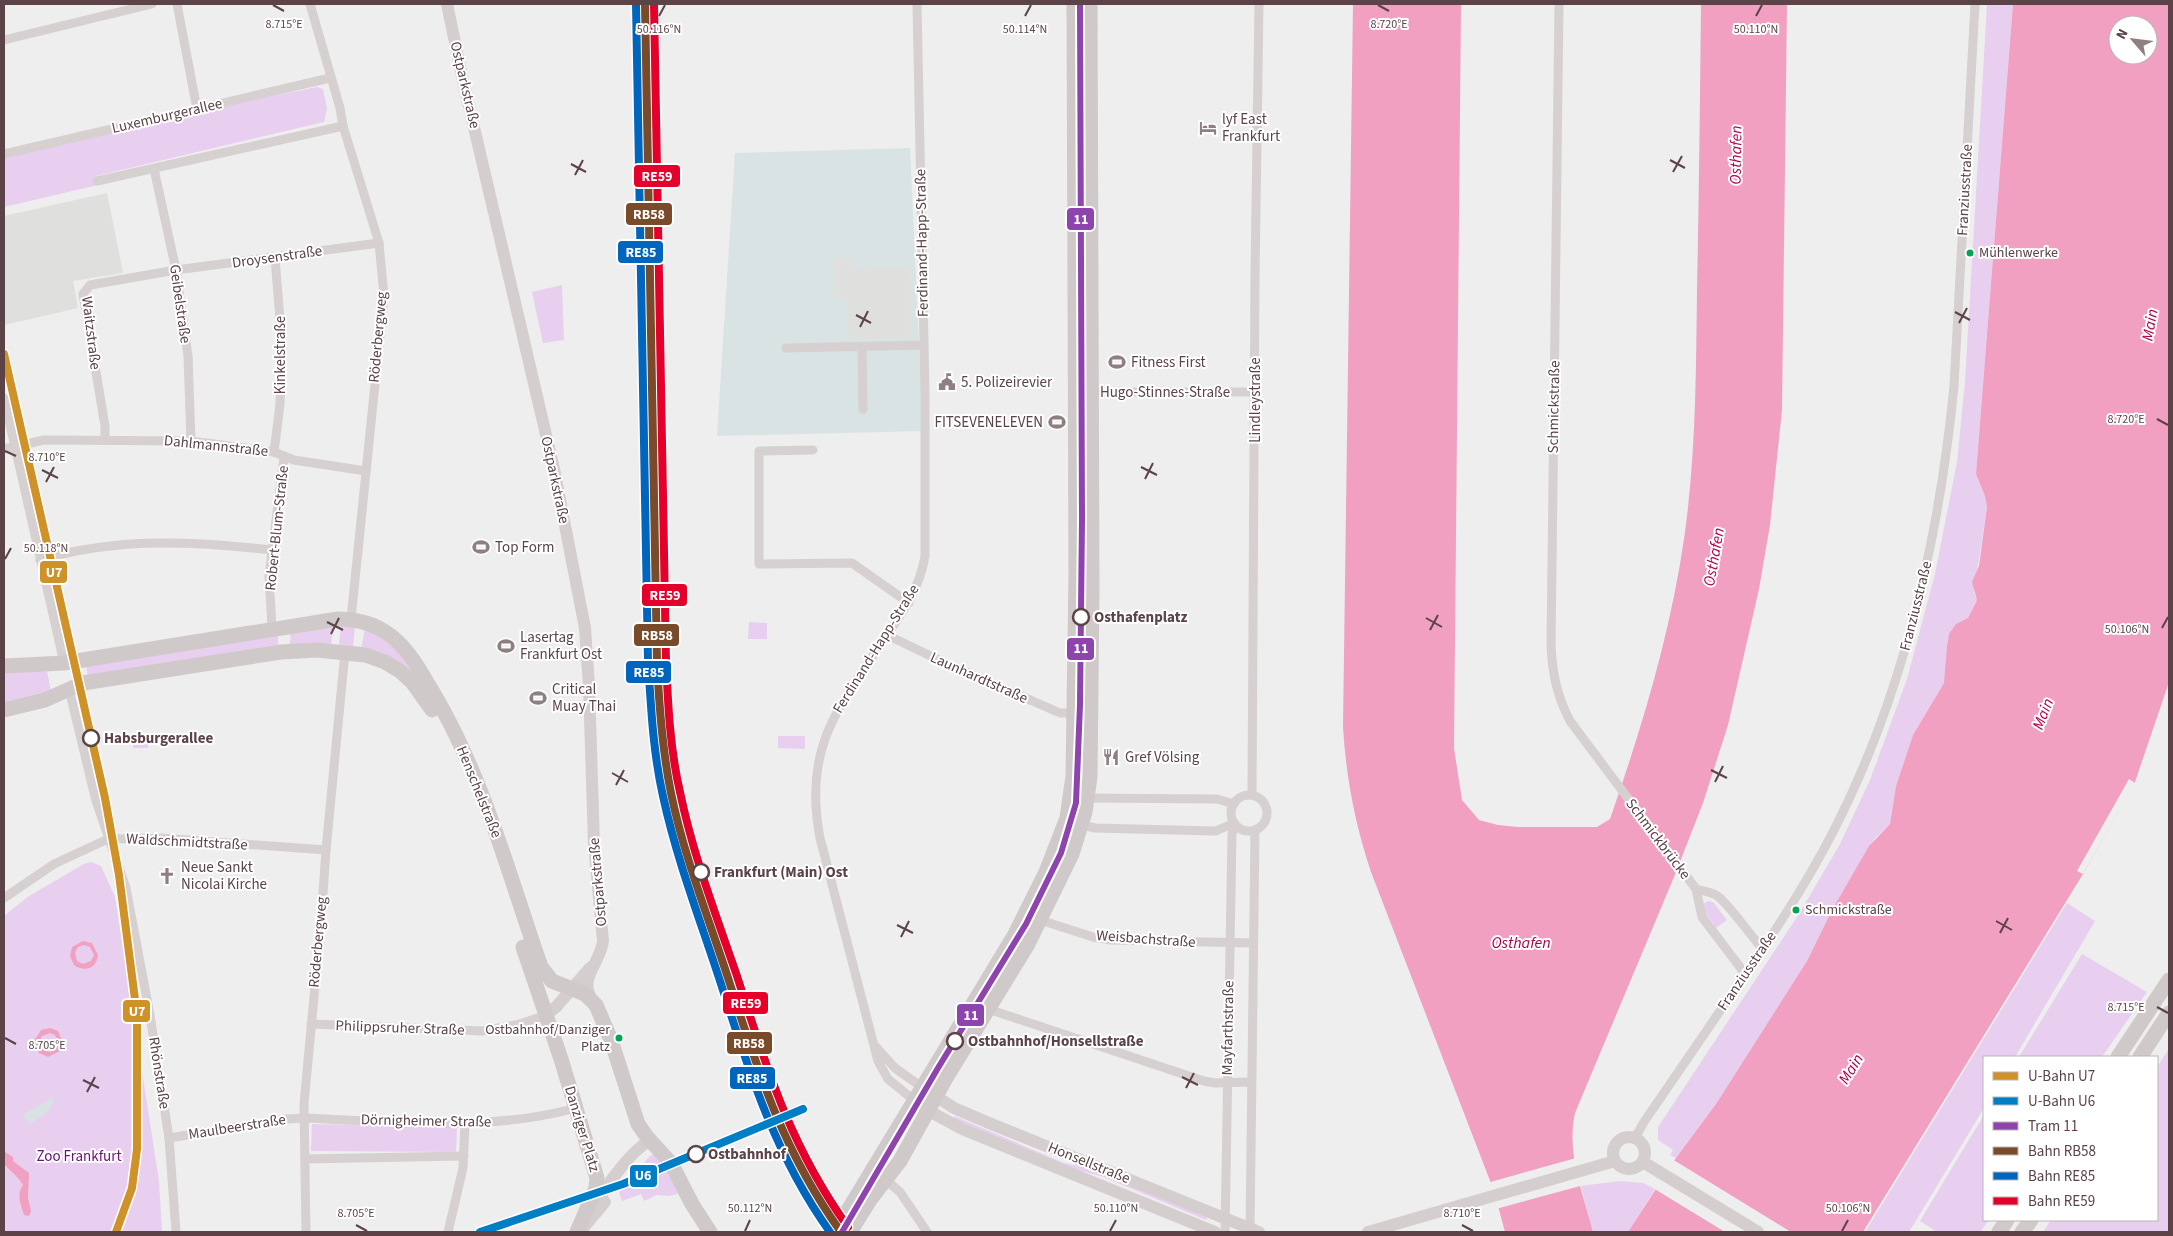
<svg xmlns="http://www.w3.org/2000/svg" width="2173" height="1236" font-family="'Source Sans 3',sans-serif">
	<rect width="100%" height="100%" fill="#edeeed"/>
	<polygon fill="#d9e3e4" points="910,148 923,431 717,436 735,153"/>
	<g fill="#dfdfde">
		<polygon points="107,193 123,273 73,281 78,308 4,325 4,216"/>
		<polygon points="833,258 854,258 854,269 909,267 911,338 848,339 847,298 833,298"/>
	</g>
	<g fill="#e8cff0">
		<polygon points="1987,4 2013,4 1976,474 1985,496 1987,507 1974,592 1977,600 1968,618 1956,624 1944,683 1913,735 1896,786 1890,824 1874,839 1832,910 1807,961 1716,1104 1676,1158 1670,1155 1673,1150 1658,1140 1658,1127 1799,914 1840,844 1870,780 1907,679 1935,574 1957,462 1965,382"/>
		<polygon points="317,87 323,89 327,109 324,122 96,176 98,185 4,207 4,156 188,113"/>
		<polygon points="562,285 564,340 543,343 532,292"/>
		<polygon points="749,622 767,623 767,639 748,639"/>
		<polygon points="333,624 331,645 288,647 291,639 289,632"/>
		<polygon points="341,624 355,626 353,647 339,645"/>
		<path d="M365,628C388,636 403,655 415,676L361,650Z"/>
		<polygon points="278,636 278,645 88,677 86,665"/>
		<polygon points="47,671 51,691 4,704 4,672"/>
		<rect x="133" y="734" width="15" height="14"/>
		<polygon points="778,736 805,736 805,749 778,748"/>
		<polygon points="91,862 101,866 115,897 159,1181 162,1232 4,1232 4,916 29,896 84,864"/>
		<polygon points="1708,901 1713,902 1727,920 1716,928 1703,910 1703,904"/>
		<polygon points="2067,903 2095,921 2015,1057 1984,1057 1984,1108 1909,1232 1865,1232"/>
		<polygon points="2082,954 2147,992 2102,1057 2019,1057"/>
		<polygon points="2169,1049 2169,1232 2043,1232 2051,1220 2157,1220 2157,1067"/>
		<polygon points="1984,1115 1984,1220 1989,1220 1980,1232 1937,1232 1920,1221"/>
		<polygon points="954,1116 1064,1163 1083,1167 1207,1217 1206,1220 1104,1177 1066,1167 953,1119"/>
		<polygon points="312,1124 457,1128 456,1152 311,1151"/>
		<polygon points="655,1154 660,1156 683,1192 670,1196 657,1195 644,1201 641,1194 622,1201 619,1192 650,1156"/>
		<polygon points="1620,1181 1643,1183 1655,1189 1628,1232 1593,1232 1581,1186"/>
	</g>
	<path fill="#d8e2e2" d="M54,1096C54,1112 40,1117 29,1124L23,1115Z"/>
	<g fill="#f1a0c2" fill-rule="evenodd">
		<path d="M1353,4H1461L1454,748L1462,800L1479,820L1498,825L1517,827H1597L1610,819C1642,727 1670,635 1684,539C1696,456 1696,373 1697,290C1699,195 1700,99 1701,4H1787L1782,410L1770,525L1759,589L1728,725L1703,803L1674,877L1575,1113C1566,1155 1583,1192 1593,1232H1505L1494,1191L1371,872C1355,824 1346,777 1343,727Z"/>
		<path d="M2013,4H2169V682L2135,782L2083,874L1863,1232H1628L1676,1158L1716,1104L1807,961L1832,910L1869,846L1890,824L1896,786L1913,735L1944,683L1947,647L1949,634L1956,624L1968,618L1977,600L1972,582L1979,566L1987,507L1985,496L1976,474ZM2118,25H2148V55H2118Z"/>
		<path d="M83,941L92,943L98,955C97,968 85,973 74,965L70,956L72,947ZM84,945L90,947L94,955L91,961L83,964L77,961L75,953L78,947Z"/>
		<path d="M50,1028L58,1031L63,1043L60,1051L48,1057L39,1053L34,1041L41,1030ZM50,1033L55,1035L59,1043L56,1049L50,1052L44,1050L39,1042L42,1036Z"/>
		<path d="M5,1152L13,1157V1161L29,1173L28,1198L31,1211L29,1216L24,1215C21,1205 16,1194 23,1185C17,1175 12,1173 5,1165Z"/>
	</g>
	<g fill="#edeeed">
		<polygon points="2129,779 2135,783 2083,874 2077,871"/>
		<polygon points="1576,1158 1584,1185 1496,1209 1487,1183"/>
		<polygon points="1672,1159 1791,1232 1725,1232 1653,1188"/>
	</g>
	<g fill="none" stroke-linecap="round" stroke-linejoin="round">
		<g stroke="#d6d0d1" stroke-width="9">
			<polyline points="177,4 197,109"/>
			<polyline points="310,4 340,108 343,126 379,243 384,296 351,619"/>
			<path d="M1559,4L1551,644C1552,673 1557,696 1570,721L1696,889L1702,917L1746,975"/>
			<polyline points="4,40 152,4"/>
			<polyline points="4,154 330,78"/>
			<polyline points="154,169 176,270 188,356 191,441"/>
			<polyline points="97,181 343,126"/>
			<polyline points="862,347 863,409"/>
			<polyline points="786,348 924,345"/>
			<polyline points="1087,392 1255,392"/>
			<polyline points="4,398 64,663"/>
			<polyline points="105,440 105,426 83,294 90,285 176,270 379,243"/>
			<polyline points="4,449 44,440 191,441 274,452 294,460 366,471"/>
			<polyline points="813,450 759,451 759,564 852,563 909,603"/>
			<polyline points="274,452 280,404 282,344 275,258"/>
			<path d="M40,560C117,537 193,541 271,550"/>
			<polyline points="272,628 269,576 284,457"/>
			<polyline points="887,635 939,660 1060,713 1074,713"/>
			<polyline points="69,689 96,801 126,888 150,1015 169,1138 176,1232"/>
			<polyline points="1252,795 1255,276 1259,4"/>
			<circle cx="1249" cy="813" r="18"/>
			<polyline points="1087,798 1217,799 1234,804"/>
			<polyline points="1082,825 1095,828 1216,831 1234,823"/>
			<path d="M1696,889C1703,891 1710,892 1716,895C1727,901 1751,937 1763,949"/>
			<polyline points="4,898 54,864 108,839 161,838 326,850"/>
			<polyline points="1040,920 1093,937 1111,940 1253,943"/>
			<polyline points="988,1009 1204,1081 1215,1083 1251,1082"/>
			<polyline points="311,1024 482,1031 520,1024 546,1015"/>
			<polyline points="876,1047 895,1068 923,1088"/>
			<path d="M915,1101L888,1079L878,1061L820,838C802,745 841,704 889,632C906,607 920,586 925,556V393L917,4"/>
			<path d="M169,1138L286,1119L305,1118C396,1122 488,1132 576,1108"/>
			<path d="M1635,1138L1644,1122C1670,1084 1696,1046 1722,1008C1762,951 1801,894 1833,832C1904,694 1939,540 1954,386L1975,4"/>
			<polyline points="305,1159 464,1156"/>
			<polyline points="886,1180 900,1192 927,1232"/>
			<polyline points="306,1232 304,1104 321,922 326,850 345,652"/>
			<polyline points="448,1232 463,1168 465,1124"/>
			<polyline points="1225,1232 1232,834 1235,824"/>
			<polyline points="1250,1232 1255,830"/>
		</g>
		<g stroke="#d5cecf" stroke-width="12">
			<path d="M447,4L462,76L554,469L585,628L589,686L594,844L603,941C601,962 579,977 591,998"/>
			<polyline points="546,1015 556,1007 590,968"/>
			<polyline points="928,1091 954,1108 989,1123 1259,1232"/>
			<polyline points="915,1101 929,1111 962,1129 1215,1232"/>
			<circle cx="1629" cy="1153" r="16"/>
			<polyline points="1643,1162 1758,1232"/>
			<path d="M595,1207C605,1187 631,1150 651,1140"/>
			<polyline points="580,1232 605,1202"/>
			<polyline points="1368,1232 1615,1161"/>
		</g>
		<g stroke="#d0c9c9" stroke-width="15">
			<path d="M4,666L64,663L338,619C360,619 381,626 397,641C413,656 423,676 434,694C484,779 509,875 541,967L552,981L585,994L596,1005L611,1040L638,1124L647,1137L671,1163L692,1204L710,1232"/>
			<polyline points="4,710 45,700 83,683 281,652 317,650 365,655 385,662 400,671 412,682 432,710"/>
			<polyline points="523,947 561,1059 597,1178 596,1188 577,1232"/>
			<polyline points="2118,1057 2169,980"/>
			<polyline points="2140,1057 2169,1013"/>
			<polyline points="835,1232 1014,936 1046,872 1067,818 1073,776 1076,575 1074,4"/>
			<polyline points="850,1232 870,1200 900,1161 946,1078 1028,944 1072,854 1085,812 1090,777 1092,589 1090,4"/>
			<polyline points="1999,1232 2007,1220"/>
			<polyline points="2022,1232 2031,1220"/>
		</g>
		<g stroke="#fff" stroke-width="11">
			<path id="rail-1" d="M645,4L657,661C659,705 662,749 671,793C684,857 709,919 729,981C759,1074 783,1151 841,1232"/>
		</g>
		<g stroke="#fff" stroke-width="11">
			<path id="rail-2" d="M636,4L648,661C651,707 653,752 663,796C677,861 701,922 721,984C749,1072 776,1157 830,1232"/>
		</g>
		<g stroke="#fff" stroke-width="11">
			<path id="rail-3" d="M654,4L666,661C668,705 670,749 680,792C693,855 716,915 737,976C767,1069 790,1146 848,1227"/>
		</g>
		<use href="#rail-1" stroke="#7a4b2a" stroke-width="8"/>
		<use href="#rail-2" stroke="#0065bd" stroke-width="8"/>
		<use href="#rail-3" stroke="#e4002b" stroke-width="8"/>
		<g stroke="#fff" stroke-width="10">
			<polyline id="tram-1" points="842,1232 938,1068 1026,924 1061,853 1076,803 1080,705 1082,519 1080,4"/>
		</g>
		<use href="#tram-1" stroke="#8e44ad" stroke-width="6"/>
		<g stroke="#fff" stroke-width="11">
			<polyline id="metro-1" points="4,354 105,798 119,875 137,1015 137,1149 132,1188 116,1232"/>
		</g>
		<g stroke="#fff" stroke-width="11">
			<polyline id="metro-2" points="480,1232 623,1184 803,1109"/>
		</g>
		<use href="#metro-1" stroke="#cf9229" stroke-width="8"/>
		<use href="#metro-2" stroke="#007ec6" stroke-width="8"/>
	</g>
	<path fill="none" stroke="#5b4347" stroke-width="2" d="M273,5L284,11M1378,5L1389,11M659,16L665,5M1025,16L1031,5M1756,16L1762,5M1670,160L1685,168M571,164L586,172M1673,172L1682,156M575,175L583,160M1955,312L1970,320M856,315L871,323M1959,323L1967,308M860,327L868,311M2157,419L2168,425M5,451L16,456M1141,467L1157,475M42,470L58,478M1145,479L1153,463M46,482L54,467M5,559L11,548M1426,618L1442,627M327,622L343,630M2162,628L2168,617M1430,630L1438,615M331,634L339,618M1711,770L1727,778M612,773L628,782M1715,782L1723,766M616,785L624,770M1996,921L2012,930M897,925L913,933M2000,933L2008,918M901,937L909,921M2157,1007L2168,1013M5,1038L16,1044M1182,1077L1198,1085M83,1080L99,1088M1186,1088L1194,1073M87,1092L95,1077M356,1225L367,1231M1462,1225L1473,1231M745,1231L750,1220M1110,1231L1116,1220M1842,1231L1848,1220"/>
	<defs>
		<g id="hotel-bare" transform="scale(1.35)"><path d="M-6-4.5h1.5V1H6V5H4.5V3h-9V5H-6ZM-4 0a1.8 1.8 0 1 1 3.6 0ZM.5 0V-2.5h3Q6-2.5 6 0Z" fill="#8e7f81" stroke="#fff" stroke-width="2.5" paint-order="stroke"/></g>
		<g id="stadium-bare" transform="scale(1.35)"><path d="M0-5a6.5 5 0 1 0 0 10a6.5 5 0 1 0 0-10ZM-3.5-1.8h7v3.6h-7Z" fill="#8e7f81" stroke="#fff" stroke-width="2.5" paint-order="stroke"/></g>
		<g id="civic-bare" transform="scale(1.35)"><path d="M-.6-6.5H3V-4.5H.6V-3L4-1V1h2V6H-6V1h2V-1L-.6-3ZM-1.2 2.5V6h2.4V2.5Z" fill="#8e7f81" stroke="#fff" stroke-width="2.5" paint-order="stroke"/></g>
		<g id="restaurant-bare" transform="scale(1.35)"><path d="M-5-6h1v4h1v-4h1v4h1v-4h1v5L-1.5 .5V6h-2V.5L-5-1ZM5-6V6H3V1.5H1.5Q1.5-4 5-6Z" fill="#8e7f81" stroke="#fff" stroke-width="2.5" paint-order="stroke"/></g>
		<g id="church-bare" transform="scale(1.35)"><path d="M-1.2-6h2.4v3.5h3.3v2.4h-3.3V6h-2.4V-.1h-3.3v-2.4h3.3Z" fill="#8e7f81" stroke="#fff" stroke-width="2.5" paint-order="stroke"/></g>
	</defs>
	<g fill-rule="evenodd">
		<use href="#hotel-bare" x="1208" y="128"/>
		<use href="#stadium-bare" x="1117" y="362"/>
		<use href="#civic-bare" x="947" y="382"/>
		<use href="#stadium-bare" x="1057" y="422"/>
		<use href="#stadium-bare" x="481" y="547"/>
		<use href="#stadium-bare" x="506" y="646"/>
		<use href="#stadium-bare" x="538" y="698"/>
		<use href="#restaurant-bare" x="1111" y="757"/>
		<use href="#church-bare" x="167" y="876"/>
	</g>
	<g fill="#00a651" stroke="#fff" stroke-width="2">
		<circle cx="1970" cy="253" r="4.5"/>
		<circle cx="1796" cy="910" r="4.5"/>
		<circle cx="619" cy="1038" r="4.5"/>
	</g>
	<g fill="#fff" stroke="#5b4347" stroke-width="2.5">
		<circle cx="1081" cy="617" r="8"/>
		<circle cx="91" cy="738" r="8"/>
		<circle cx="701" cy="872" r="8"/>
		<circle cx="955" cy="1041" r="8"/>
		<circle cx="696" cy="1154" r="8"/>
	</g>
	<g text-anchor="middle" dominant-baseline="central" stroke-width="4" stroke-linejoin="round" paint-order="stroke">
		<g font-size="14" fill="#5b4347" stroke="#fff" text-anchor="start">
			<text x="1979" y="253">Mühlenwerke</text>
			<text x="1805" y="910">Schmickstraße</text>
			<text x="610" y="1030" text-anchor="end">Ostbahnhof/Danziger<tspan x="610" dy="17">Platz</tspan></text>
		</g>
		<g font-size="15" fill="#5b4347" stroke="#fff">
			<text transform="translate(465 85) rotate(77)">Ostparkstraße</text>
			<text transform="translate(167 116) rotate(-13)">Luxemburgerallee</text>
			<text transform="translate(1965 190) rotate(-87)">Franziusstraße</text>
			<text transform="translate(922 243) rotate(-91)">Ferdinand-Happ-Straße</text>
			<text transform="translate(277 257) rotate(-8)">Droysenstraße</text>
			<text transform="translate(180 304) rotate(82)">Geibelstraße</text>
			<text transform="translate(91 333) rotate(83)">Waitzstraße</text>
			<text transform="translate(378 337) rotate(-85)">Röderbergweg</text>
			<text transform="translate(280 355) rotate(-90)">Kinkelstraße</text>
			<text x="1165" y="392">Hugo-Stinnes-Straße</text>
			<text transform="translate(1255 400) rotate(-90)">Lindleystraße</text>
			<text transform="translate(1554 407) rotate(-89)">Schmickstraße</text>
			<text transform="translate(216 446) rotate(6)">Dahlmannstraße</text>
			<text transform="translate(555 480) rotate(78)">Ostparkstraße</text>
			<text transform="translate(277 528) rotate(-84)">Robert-Blum-Straße</text>
			<text transform="translate(1916 606) rotate(-76)">Franziusstraße</text>
			<text transform="translate(876 649) rotate(-58)">Ferdinand-Happ-Straße</text>
			<text transform="translate(979 678) rotate(24)">Launhardtstraße</text>
			<text transform="translate(479 792) rotate(68)">Henschelstraße</text>
			<text transform="translate(1658 839) rotate(53)">Schmickbrücke</text>
			<text transform="translate(187 842) rotate(3)">Waldschmidtstraße</text>
			<text transform="translate(598 882) rotate(-95)">Ostparkstraße</text>
			<text transform="translate(1146 939) rotate(4)">Weisbachstraße</text>
			<text transform="translate(318 942) rotate(-85)">Röderbergweg</text>
			<text transform="translate(1747 971) rotate(-56)">Franziusstraße</text>
			<text transform="translate(400 1028) rotate(2)">Philippsruher Straße</text>
			<text transform="translate(1228 1028) rotate(-89)">Mayfarthstraße</text>
			<text transform="translate(159 1073) rotate(81)">Rhönstraße</text>
			<text transform="translate(426 1121) rotate(1)">Dörnigheimer Straße</text>
			<text transform="translate(237 1127) rotate(-9)">Maulbeerstraße</text>
			<text transform="translate(582 1129) rotate(73)">Danziger Platz</text>
			<text transform="translate(1089 1163) rotate(22)">Honsellstraße</text>
		</g>
		<g font-size="15" fill="#5b4347" stroke="#fff" text-anchor="start">
			<text x="1222" y="119">lyf East<tspan x="1222" dy="17">Frankfurt</tspan></text>
			<text x="1131" y="362">Fitness First</text>
			<text x="961" y="382">5. Polizeirevier</text>
			<text x="1043" y="422" text-anchor="end">FITSEVENELEVEN</text>
			<text x="495" y="547">Top Form</text>
			<text x="520" y="637">Lasertag<tspan x="520" dy="17">Frankfurt Ost</tspan></text>
			<text x="552" y="689">Critical<tspan x="552" dy="17">Muay Thai</tspan></text>
			<text x="1125" y="757">Gref Völsing</text>
			<text x="181" y="867">Neue Sankt<tspan x="181" dy="17">Nicolai Kirche</tspan></text>
		</g>
		<g font-size="15" font-weight="bold" fill="#5b4347" stroke="#fff" text-anchor="start">
			<text x="1094" y="617">Osthafenplatz</text>
			<text x="104" y="738">Habsburgerallee</text>
			<text x="714" y="872">Frankfurt (Main) Ost</text>
			<text x="968" y="1041">Ostbahnhof/Honsellstraße</text>
			<text x="708" y="1154">Ostbahnhof</text>
		</g>
		<g font-size="15" fill="#730e82" stroke="#fff">
			<text x="79" y="1156">Zoo Frankfurt</text>
		</g>
		<g font-size="16" font-style="italic" fill="#b1004a" stroke="#fff">
			<text transform="translate(1736 155) rotate(-89)">Osthafen</text>
			<text transform="translate(2150 325) rotate(-80)">Main</text>
			<text transform="translate(1714 557) rotate(-80)">Osthafen</text>
			<text transform="translate(2043 714) rotate(-69)">Main</text>
			<text x="1521" y="943">Osthafen</text>
			<text transform="translate(1851 1069) rotate(-58)">Main</text>
		</g>
	</g>
	<g font-size="12" text-anchor="middle" fill="#5b4347" stroke="#fff" stroke-width="4" stroke-linejoin="round" paint-order="stroke">
		<text x="284" y="28">8.715°E</text>
		<text x="1389" y="28">8.720°E</text>
		<text x="659" y="33">50.116°N</text>
		<text x="1025" y="33">50.114°N</text>
		<text x="1756" y="33">50.110°N</text>
		<text x="2126" y="423">8.720°E</text>
		<text x="47" y="461">8.710°E</text>
		<text x="46" y="552">50.118°N</text>
		<text x="2127" y="633">50.106°N</text>
		<text x="2126" y="1011">8.715°E</text>
		<text x="47" y="1049">8.705°E</text>
		<text x="750" y="1212">50.112°N</text>
		<text x="1116" y="1212">50.110°N</text>
		<text x="1848" y="1212">50.106°N</text>
		<text x="356" y="1217">8.705°E</text>
		<text x="1462" y="1217">8.710°E</text>
	</g>
	<g stroke="#fff" stroke-width="2">
		<rect x="633" y="164" width="48" height="24" rx="5" fill="#e4002b"/>
		<rect x="625" y="202" width="48" height="24" rx="5" fill="#7a4b2a"/>
		<rect x="1066" y="207" width="29" height="24" rx="5" fill="#8e44ad"/>
		<rect x="617" y="240" width="47" height="24" rx="5" fill="#0065bd"/>
		<rect x="39" y="560" width="29" height="24" rx="5" fill="#cf9229"/>
		<rect x="641" y="583" width="47" height="24" rx="5" fill="#e4002b"/>
		<rect x="633" y="623" width="47" height="24" rx="5" fill="#7a4b2a"/>
		<rect x="1066" y="637" width="29" height="24" rx="5" fill="#8e44ad"/>
		<rect x="625" y="660" width="47" height="24" rx="5" fill="#0065bd"/>
		<rect x="722" y="991" width="47" height="24" rx="5" fill="#e4002b"/>
		<rect x="122" y="999" width="29" height="24" rx="5" fill="#cf9229"/>
		<rect x="956" y="1003" width="29" height="24" rx="5" fill="#8e44ad"/>
		<rect x="726" y="1031" width="47" height="24" rx="5" fill="#7a4b2a"/>
		<rect x="729" y="1066" width="47" height="24" rx="5" fill="#0065bd"/>
		<rect x="629" y="1164" width="29" height="24" rx="5" fill="#007ec6"/>
	</g>
	<g font-size="14" text-anchor="middle" font-weight="bold" fill="#fff">
		<text x="657" y="181">RE59</text>
		<text x="649" y="219">RB58</text>
		<text x="1081" y="224">11</text>
		<text x="641" y="257">RE85</text>
		<text x="54" y="577">U7</text>
		<text x="665" y="600">RE59</text>
		<text x="657" y="640">RB58</text>
		<text x="1081" y="653">11</text>
		<text x="649" y="677">RE85</text>
		<text x="746" y="1008">RE59</text>
		<text x="137" y="1016">U7</text>
		<text x="971" y="1020">11</text>
		<text x="749" y="1048">RB58</text>
		<text x="752" y="1083">RE85</text>
		<text x="643" y="1180">U6</text>
	</g>
	<rect width="2173" height="1236" fill="none" stroke="#5b4347" stroke-width="10"/>
	<rect x="1983" y="1056" width="175" height="165" fill="#ffffff" stroke="#bdb4b5"/>
	<rect x="1993" y="1072" width="25" height="8" fill="#cf9229" stroke="#bdb4b5"/>
	<text x="2028" y="1081" font-size="15" fill="#5b4347">U-Bahn U7</text>
	<rect x="1993" y="1097" width="25" height="8" fill="#007ec6" stroke="#bdb4b5"/>
	<text x="2028" y="1106" font-size="15" fill="#5b4347">U-Bahn U6</text>
	<rect x="1993" y="1122" width="25" height="8" fill="#8e44ad" stroke="#bdb4b5"/>
	<text x="2028" y="1131" font-size="15" fill="#5b4347">Tram 11</text>
	<rect x="1993" y="1147" width="25" height="8" fill="#7a4b2a" stroke="#bdb4b5"/>
	<text x="2028" y="1156" font-size="15" fill="#5b4347">Bahn RB58</text>
	<rect x="1993" y="1172" width="25" height="8" fill="#0065bd" stroke="#bdb4b5"/>
	<text x="2028" y="1181" font-size="15" fill="#5b4347">Bahn RE85</text>
	<rect x="1993" y="1197" width="25" height="8" fill="#e4002b" stroke="#bdb4b5"/>
	<text x="2028" y="1206" font-size="15" fill="#5b4347">Bahn RE59</text>
	<g transform="translate(2133 40) rotate(298)"><circle r="24" fill="#ffffff" stroke="#bdb4b5"/>
	<path d="M0-4L9 19L0 12L-9 19Z" fill="#8e7f81"/>
	<text y="-8" font-size="14" font-weight="bold" text-anchor="middle" fill="#5b4347">N</text>
	</g>
</svg>
